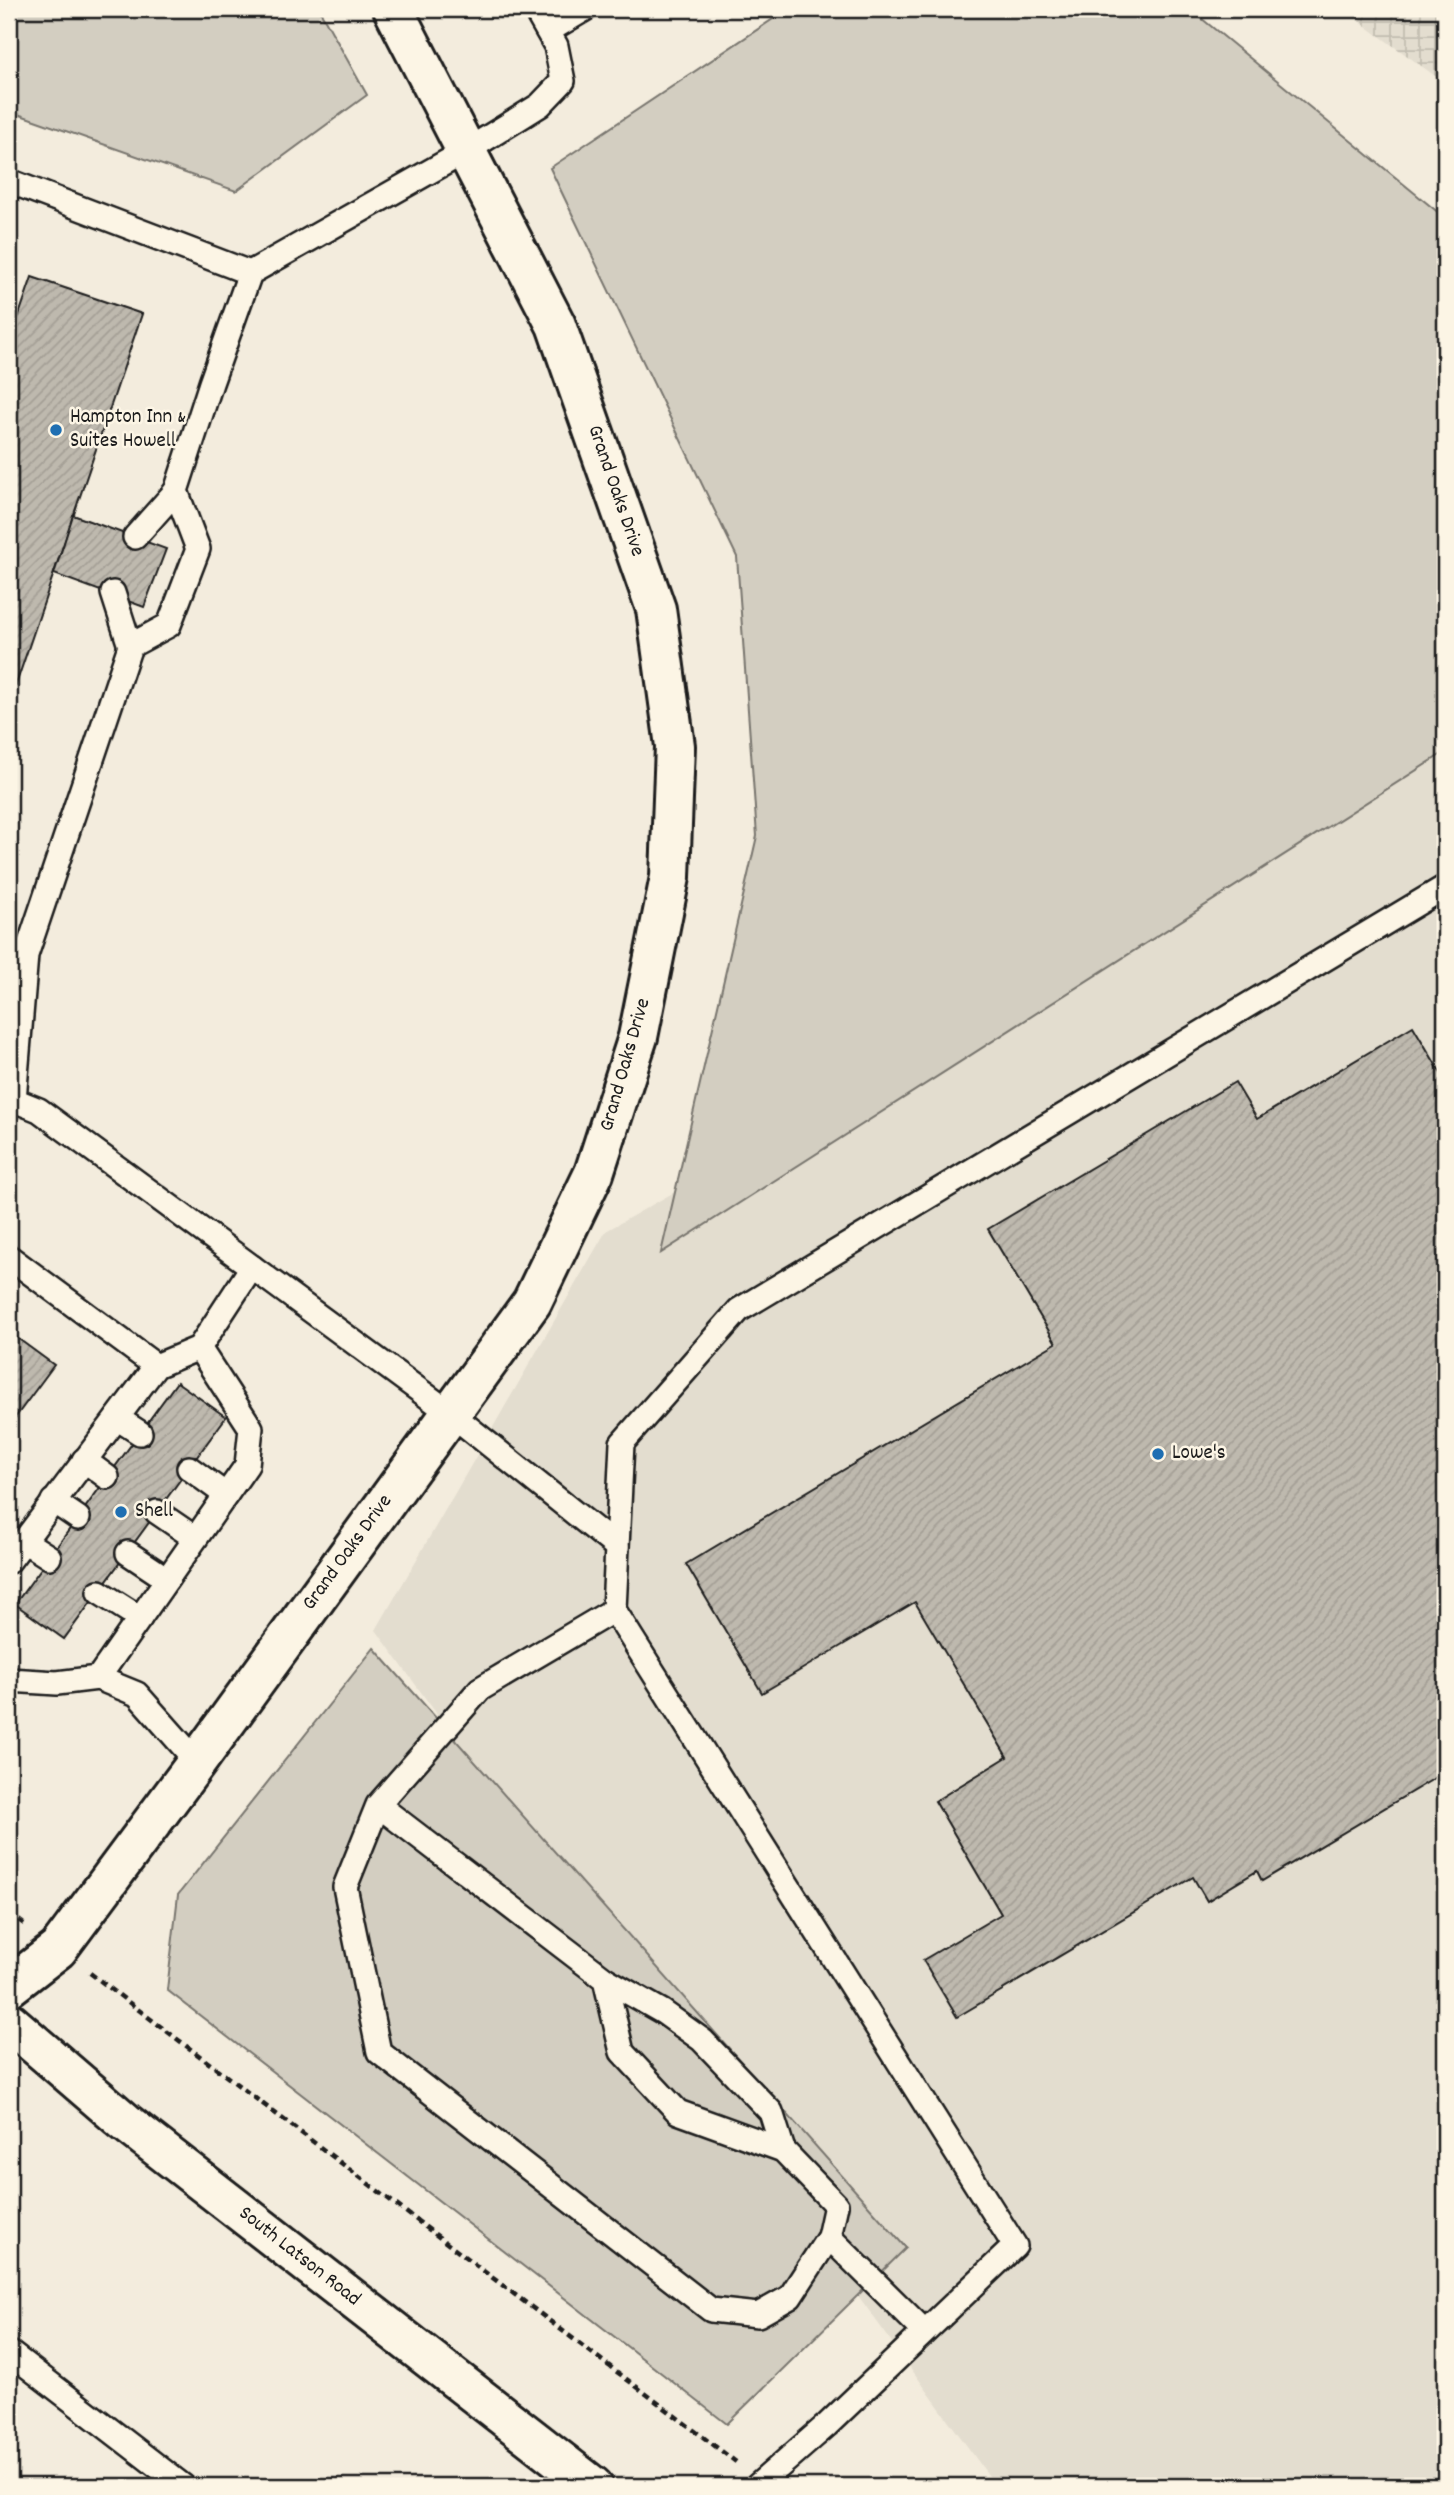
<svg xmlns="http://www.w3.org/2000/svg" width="1454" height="2495" font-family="Dekko,sans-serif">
	<defs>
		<pattern id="industrial-grid" width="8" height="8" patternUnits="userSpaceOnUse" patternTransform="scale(1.75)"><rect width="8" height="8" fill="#e3ddcf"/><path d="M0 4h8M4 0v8" fill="none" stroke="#c2bdb1"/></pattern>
		<pattern id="building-hatch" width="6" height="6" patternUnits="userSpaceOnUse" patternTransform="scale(1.75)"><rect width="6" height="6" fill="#beb9ae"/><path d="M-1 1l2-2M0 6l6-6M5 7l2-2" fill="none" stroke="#a39e95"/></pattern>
	</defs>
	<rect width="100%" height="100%" fill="#f3ecdd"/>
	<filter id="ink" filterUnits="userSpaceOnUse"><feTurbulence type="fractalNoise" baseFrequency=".0143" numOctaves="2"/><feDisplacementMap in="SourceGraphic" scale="14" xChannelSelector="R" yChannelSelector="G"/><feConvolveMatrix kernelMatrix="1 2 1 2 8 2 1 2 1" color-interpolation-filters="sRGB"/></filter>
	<g filter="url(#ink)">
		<polygon fill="#e3ddcf" points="1445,754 1445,2486 996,2486 376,1630 606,1231"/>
		<polygon fill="url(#industrial-grid)" points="1342,9 1445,9 1445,83"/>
		<g fill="#d3cec1" stroke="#78756e" stroke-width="2">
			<polygon points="9,9 319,9 367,95 236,191 9,111"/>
			<polygon points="788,9 1190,9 1445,218 1445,752 661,1253 757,836 737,557 550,168"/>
			<polygon points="374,1648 906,2248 727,2424 167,1990 178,1895"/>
		</g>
		<g fill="url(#building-hatch)" stroke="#1c1c1c" stroke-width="2">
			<polygon points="32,277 142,314 9,705 9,344"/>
			<polygon points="73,515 166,549 144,607 54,574"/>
			<polygon points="1413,1026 1445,1080 1445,1772 1262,1881 1257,1871 1207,1901 1193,1877 957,2017 923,1960 1001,1914 935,1801 1007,1757 915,1602 762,1693 686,1564 1056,1343 988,1229 1235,1082 1257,1119"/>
			<polygon points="9,1332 54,1365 9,1426"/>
			<polygon points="177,1382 226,1417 64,1639 15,1604"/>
		</g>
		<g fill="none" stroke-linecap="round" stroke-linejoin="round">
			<g stroke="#1c1c1c" stroke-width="28">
				<g id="lane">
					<polyline points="548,31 585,9"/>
					<polyline points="9,181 250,273"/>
					<polyline points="135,537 176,491"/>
					<polyline points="113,593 130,646"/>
					<polyline points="14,1100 26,955 130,646 169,625 198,549 176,491 211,383 250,273 466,151 540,105 563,81 556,46 535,9"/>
					<polyline points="9,1104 14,1100 39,1110 450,1413 617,1547"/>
					<polyline points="9,1257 156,1366"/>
					<polyline points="117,1418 140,1433"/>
					<polyline points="84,1460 107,1477"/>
					<polyline points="189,1468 226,1495"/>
					<polyline points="53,1501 78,1518"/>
					<polyline points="157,1512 195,1538"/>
					<polyline points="24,1541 49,1557"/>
					<polyline points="128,1553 167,1579"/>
					<polyline points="9,1561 156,1366 199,1348 252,1267"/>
					<polyline points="99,1592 140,1618"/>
					<polyline points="98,1678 247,1465 251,1428 199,1348"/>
					<polyline points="9,1680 57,1683 98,1678 137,1694 197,1762"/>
					<polyline points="378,1805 605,1979 622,2052 678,2112 783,2150 836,2205 829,2237 790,2297 758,2315 711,2310 379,2052 345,1887 378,1805 480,1689 614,1610"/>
					<polyline points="605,1979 663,2012 702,2040 771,2112 783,2150"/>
					<polyline points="829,2237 924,2331"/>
					<polyline points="9,2352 183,2486"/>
					<polyline points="757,2486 827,2425 1015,2246 614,1610 622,1443 739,1310 1445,887"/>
				</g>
			</g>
			<g stroke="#1c1c1c" stroke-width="44">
				<polyline id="street" points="9,1987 58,1949 197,1762 532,1302 594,1173 638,1037 670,877 675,746 656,609 556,325 393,9"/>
			</g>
			<g stroke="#1c1c1c" stroke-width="44">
				<polyline id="secondary" points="9,2022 125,2122 593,2486"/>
			</g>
			<g stroke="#1c1c1c" stroke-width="4.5" stroke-dasharray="7 5" stroke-linecap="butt">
				<polyline points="9,1913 24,1924"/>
				<polyline points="90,1973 736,2462"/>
			</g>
			<use href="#lane" stroke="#fcf5e5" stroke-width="23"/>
			<use href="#street" stroke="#fcf5e5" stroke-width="38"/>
			<use href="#secondary" stroke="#fcf5e5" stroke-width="38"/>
		</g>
	</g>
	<g fill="#1f6fb2" stroke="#fcf5e5" stroke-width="2.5">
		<circle cx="56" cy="430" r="7"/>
		<circle cx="1158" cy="1454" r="7"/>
		<circle cx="121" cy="1512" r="7"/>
	</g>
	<g text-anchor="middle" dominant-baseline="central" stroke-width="5" stroke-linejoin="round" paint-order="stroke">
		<g font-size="21" fill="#1c1c1c" stroke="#fcf5e5" text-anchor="start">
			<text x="70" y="418">Hampton Inn &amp;<tspan x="70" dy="24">Suites Howell</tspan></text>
			<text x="1172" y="1454">Lowe's</text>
			<text x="135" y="1512">Shell</text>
		</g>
		<g font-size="21" fill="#1c1c1c" stroke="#fcf5e5">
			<text transform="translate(615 491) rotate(71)">Grand Oaks Drive</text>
			<text transform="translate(626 1065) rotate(-74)">Grand Oaks Drive</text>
			<text transform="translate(348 1553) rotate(-54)">Grand Oaks Drive</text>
			<text transform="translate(299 2257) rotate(38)">South Latson Road</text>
		</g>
	</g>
	<rect width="1454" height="2495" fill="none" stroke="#fcf5e5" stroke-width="35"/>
	<rect x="18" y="18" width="1419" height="2460" fill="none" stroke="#1c1c1c" stroke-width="2.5" filter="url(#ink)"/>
</svg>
